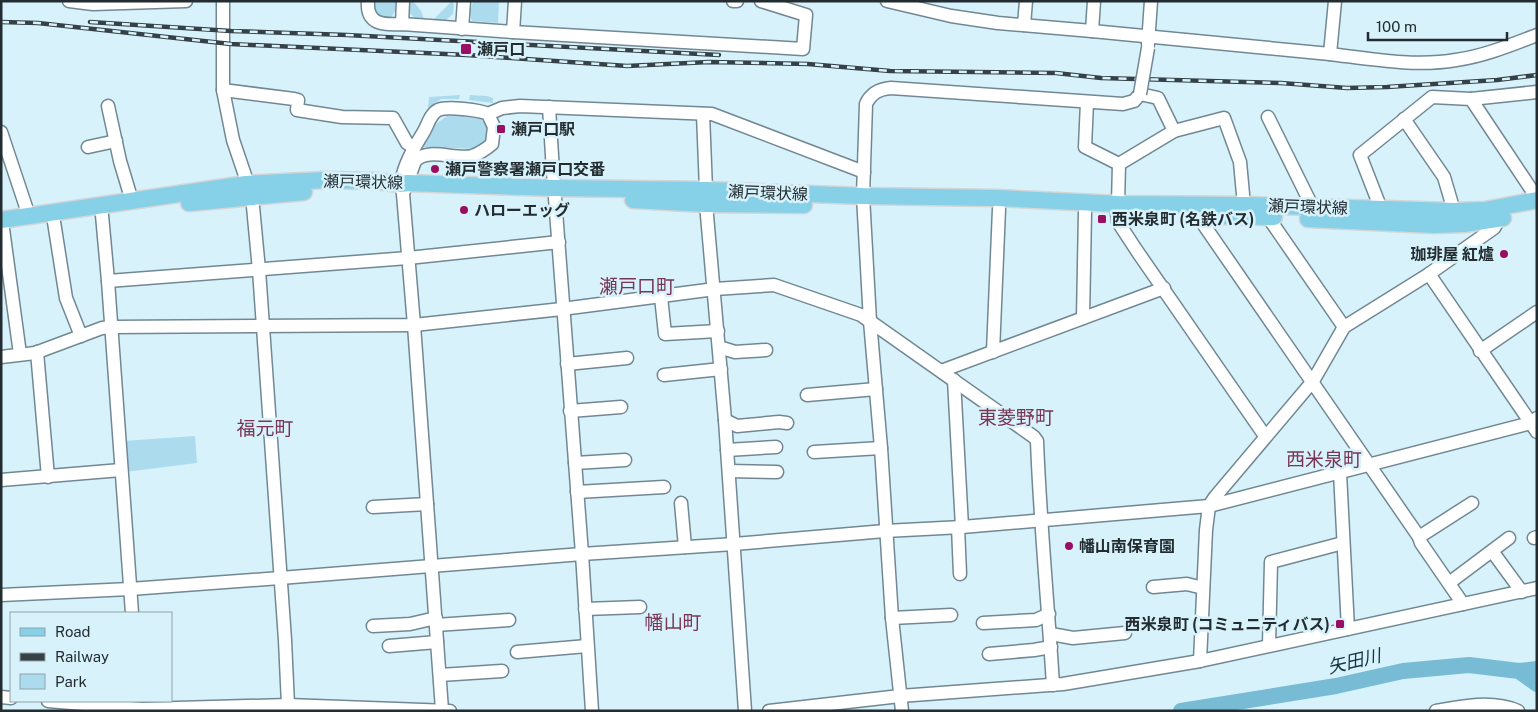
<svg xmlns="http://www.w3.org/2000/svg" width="1538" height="712" font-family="'Public Sans','Noto Sans JP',sans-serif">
	<rect width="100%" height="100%" fill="#d8f2fc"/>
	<g fill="#acdbee">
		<polygon points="370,1 396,1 395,11 389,21 372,16"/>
		<polygon points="409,1 413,1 421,11 424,19 415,18 408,12"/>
		<polygon points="452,1 454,5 453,14 446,20 433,20"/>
		<polygon points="499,1 498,23 472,21 470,12 473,2"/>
		<polygon points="460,95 459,99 441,99 428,108 429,97"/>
		<polygon points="470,95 487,96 493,98 493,103 469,100"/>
		<path d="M447,116C459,116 485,112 487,130C487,135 484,142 483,147L478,149L424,147L421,145L436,124Z"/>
		<polygon points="195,436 197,463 125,472 123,441"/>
	</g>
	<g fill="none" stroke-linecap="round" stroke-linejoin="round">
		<g stroke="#77bbd5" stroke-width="16">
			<polyline points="1519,671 1537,684"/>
			<polyline points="1181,711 1336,686 1403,671 1469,665 1519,671 1537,669"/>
		</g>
		<g stroke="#718892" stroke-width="15">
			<g id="minor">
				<polyline points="69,1 93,4 186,1"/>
				<polyline points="223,1 223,90 233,140 252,196 259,270 285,640 288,705"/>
				<path d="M368,1C366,25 384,25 402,24L513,32"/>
				<polyline points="515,1 513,32 803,49 806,15 761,1"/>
				<polyline points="733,1 737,1"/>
				<polyline points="887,1 951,16 998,23 1092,31 1330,54 1335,1"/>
				<polyline points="402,24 403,1"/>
				<polyline points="1024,25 1026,1"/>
				<polyline points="462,29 464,1"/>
				<polyline points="1092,31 1094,1"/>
				<polyline points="1148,44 1151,1"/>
				<path d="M1330,54C1371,59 1415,67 1456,60C1484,56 1511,45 1537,35"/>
				<polyline points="223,90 294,99 298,100 297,110 342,117 393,118 407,143 413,147"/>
				<polyline points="1471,99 1537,92"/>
				<polyline points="108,106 120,161 132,201"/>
				<polyline points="549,107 554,188"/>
				<polyline points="488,114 502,108 520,106 712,114 864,172"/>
				<polyline points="703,114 706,190"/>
				<polyline points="1268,117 1313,208"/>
				<polyline points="1404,119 1444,177 1454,211"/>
				<polyline points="1174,131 1224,118 1240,162 1244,205"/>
				<polyline points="1,132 29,216"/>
				<polyline points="88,147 116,141"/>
				<path d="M403,194L415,161C427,147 456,160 472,156C481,153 486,149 492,144L494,127L488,114C480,110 447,106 438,110C430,114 428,125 423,133C414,148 404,164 401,183C401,186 402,190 403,194L414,325L442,710"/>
				<polyline points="555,198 582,554 592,711"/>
				<polyline points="706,204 725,420 745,711"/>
				<polyline points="1118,204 1119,164"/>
				<polyline points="1381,209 1360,155 1432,97 1471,99 1537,198"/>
				<polyline points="1117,213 1118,222 1137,251 1265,436"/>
				<polyline points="102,215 108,281 132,613"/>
				<polyline points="1197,215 1419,537 1421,543 1463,604"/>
				<polyline points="1268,217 1344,327"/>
				<polyline points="54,222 66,298 81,336"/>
				<polyline points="3,229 20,354"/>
				<polyline points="1429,274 1537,432"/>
				<polyline points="108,281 408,258 559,242"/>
				<polyline points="661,297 665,334 718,331"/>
				<polyline points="1083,318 1085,212"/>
				<polyline points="719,347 735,352 766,350"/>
				<polyline points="1480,351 1537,312"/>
				<polyline points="37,352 48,477"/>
				<polyline points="993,352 999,209"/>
				<path d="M1,357L35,353L102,328L112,327L414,325L562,309L715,289L774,285L861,315L1034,437L1037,441C1040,522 1048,604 1053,685"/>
				<polyline points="567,364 627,358"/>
				<polyline points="941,371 1164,288"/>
				<polyline points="664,375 721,369"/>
				<polyline points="954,380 962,527"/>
				<polyline points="807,395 876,389"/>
				<polyline points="570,411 621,407"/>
				<polyline points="725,420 737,426 779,422 787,423"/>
				<polyline points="727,450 776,447"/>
				<polyline points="814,452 881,448"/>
				<polyline points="575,463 625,460"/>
				<polyline points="729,471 777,472"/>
				<polyline points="1340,473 1348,629"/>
				<polyline points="1,480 121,470"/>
				<polyline points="577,492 664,487"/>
				<polyline points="681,503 685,547"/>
				<polyline points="373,507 427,504"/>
				<polyline points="958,527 960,574"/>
				<polyline points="1419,537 1472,503"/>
				<polyline points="1534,538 1537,537"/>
				<polyline points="1492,551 1522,592"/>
				<polyline points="1449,583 1509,538"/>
				<polyline points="1153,587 1187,584 1203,588"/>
				<polyline points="1,595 130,589 280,578 582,554 734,544 885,531 962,527 1209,506 1531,423 1537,418"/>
				<polyline points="585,609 640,607"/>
				<polyline points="892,618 951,615"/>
				<polyline points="983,623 1036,620 1049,614"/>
				<polyline points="436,625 509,620"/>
				<polyline points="373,626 410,624 436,618"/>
				<polyline points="1051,634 1073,638 1125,633"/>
				<polyline points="1269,645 1271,562 1343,543"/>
				<polyline points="389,646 437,642"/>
				<polyline points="517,652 587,646"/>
				<polyline points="989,654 1034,650 1051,647"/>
				<polyline points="1200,661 1206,530 1209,506 1215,497 1313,381 1344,327 1429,274 1494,228 1499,219"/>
				<polyline points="440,675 502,671"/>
				<polyline points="1,697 11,698"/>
				<polyline points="48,701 142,709 288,705 450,711"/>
				<polyline points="769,711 900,696 1063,684 1200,661 1537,588"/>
				<path d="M902,711L892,618L881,448L870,321L863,196L866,104C871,93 879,89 891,88L1123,104L1134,101L1140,94L1158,98L1174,131L1119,164L1085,147L1087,102"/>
				<path d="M1436,711C1462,706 1493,700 1518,711"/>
			</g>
		</g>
		<g stroke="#d3d5d6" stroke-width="19">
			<g id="major">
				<polyline points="633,200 706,204 804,205"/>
				<polyline points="189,203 304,192"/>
				<polyline points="1216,216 1274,217"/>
				<polyline points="1308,219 1434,225 1464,224 1503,218"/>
				<polyline points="1,220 246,184 325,180 376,181 401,184 408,183 554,188 706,190 863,196 996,198 1118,204 1244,205 1454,211 1485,210 1537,200"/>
			</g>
		</g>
		<use href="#minor" stroke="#fff" stroke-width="12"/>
		<use href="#major" stroke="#86d0e8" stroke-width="16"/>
		<g stroke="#354146" stroke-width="4.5">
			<g id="rail">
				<polyline points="1,22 38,23 231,44 467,55 627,66 709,62 808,64 890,71 1056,73 1101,78 1281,83 1347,88 1387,87 1497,80 1537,75"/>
				<polyline points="90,22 231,31 347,35 719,55"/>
			</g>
		</g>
		<use href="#rail" stroke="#d8f2fc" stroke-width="2.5" stroke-dasharray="8" stroke-linecap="butt"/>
		<g stroke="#718892" stroke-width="15" stroke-linecap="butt">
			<polyline id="minor-bridge" points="1140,94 1148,48"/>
		</g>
		<use href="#minor-bridge" stroke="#fff" stroke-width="12"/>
	</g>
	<g fill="#9a0f61" stroke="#d8f2fc" stroke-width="2">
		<rect x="460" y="43" width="12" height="12" rx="2.5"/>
		<rect x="496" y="124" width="10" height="10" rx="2.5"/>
		<circle cx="435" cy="169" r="5"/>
		<circle cx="464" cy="210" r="5"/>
		<rect x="1097" y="214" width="10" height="10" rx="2.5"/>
		<circle cx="1504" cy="254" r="5"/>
		<circle cx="1069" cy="546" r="5"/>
		<rect x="1335" y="619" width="10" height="10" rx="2.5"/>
	</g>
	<g text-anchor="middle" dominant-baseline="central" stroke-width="5" stroke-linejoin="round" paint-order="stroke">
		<g font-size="16" font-weight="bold" fill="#232d31" stroke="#d8f2fc" text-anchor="start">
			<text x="477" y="49">瀬戸口</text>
			<text x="511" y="129">瀬戸口駅</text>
			<text x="445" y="169">瀬戸警察署瀬戸口交番</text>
			<text x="474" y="210">ハローエッグ</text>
			<text x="1112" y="219">西米泉町 (名鉄バス)</text>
			<text x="1494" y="254" text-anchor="end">珈琲屋 紅爐</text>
			<text x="1079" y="546">幡山南保育園</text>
			<text x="1330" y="624" text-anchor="end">西米泉町 (コミュニティバス)</text>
		</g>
		<g font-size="16" fill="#232d31" stroke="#d8f2fc">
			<text transform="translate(363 182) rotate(1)">瀬戸環状線</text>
			<text transform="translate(768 193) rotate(2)">瀬戸環状線</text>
			<text transform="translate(1308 207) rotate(2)">瀬戸環状線</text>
		</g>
		<g font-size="18" font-style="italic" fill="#13343f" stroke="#d8f2fc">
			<text transform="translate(1354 661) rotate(-13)">矢田川</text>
		</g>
		<g font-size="19" fill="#783555" stroke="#d8f2fc">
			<text x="637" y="286">瀬戸口町</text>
			<text x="1016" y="417">東菱野町</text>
			<text x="265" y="428">福元町</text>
			<text x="1324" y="459">西米泉町</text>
			<text x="673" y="622">幡山町</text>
		</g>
	</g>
	<rect width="1538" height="712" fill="none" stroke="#232d31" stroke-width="5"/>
	<rect x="10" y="612" width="162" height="90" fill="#d8f2fc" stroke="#90a3ab"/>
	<rect x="20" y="628" width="25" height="8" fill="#86d0e8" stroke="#90a3ab"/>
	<text x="55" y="637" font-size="15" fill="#232d31">Road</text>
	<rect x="20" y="653" width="25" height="8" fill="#354146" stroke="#90a3ab"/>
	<text x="55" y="662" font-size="15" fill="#232d31">Railway</text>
	<rect x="20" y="674" width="25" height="15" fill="#acdbee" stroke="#90a3ab"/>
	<text x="55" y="687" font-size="15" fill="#232d31">Park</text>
	<path d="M1368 32v8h139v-8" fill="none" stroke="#232d31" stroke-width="2.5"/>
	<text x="1376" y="32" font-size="15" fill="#232d31" stroke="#d8f2fc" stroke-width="4" paint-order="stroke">100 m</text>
</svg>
